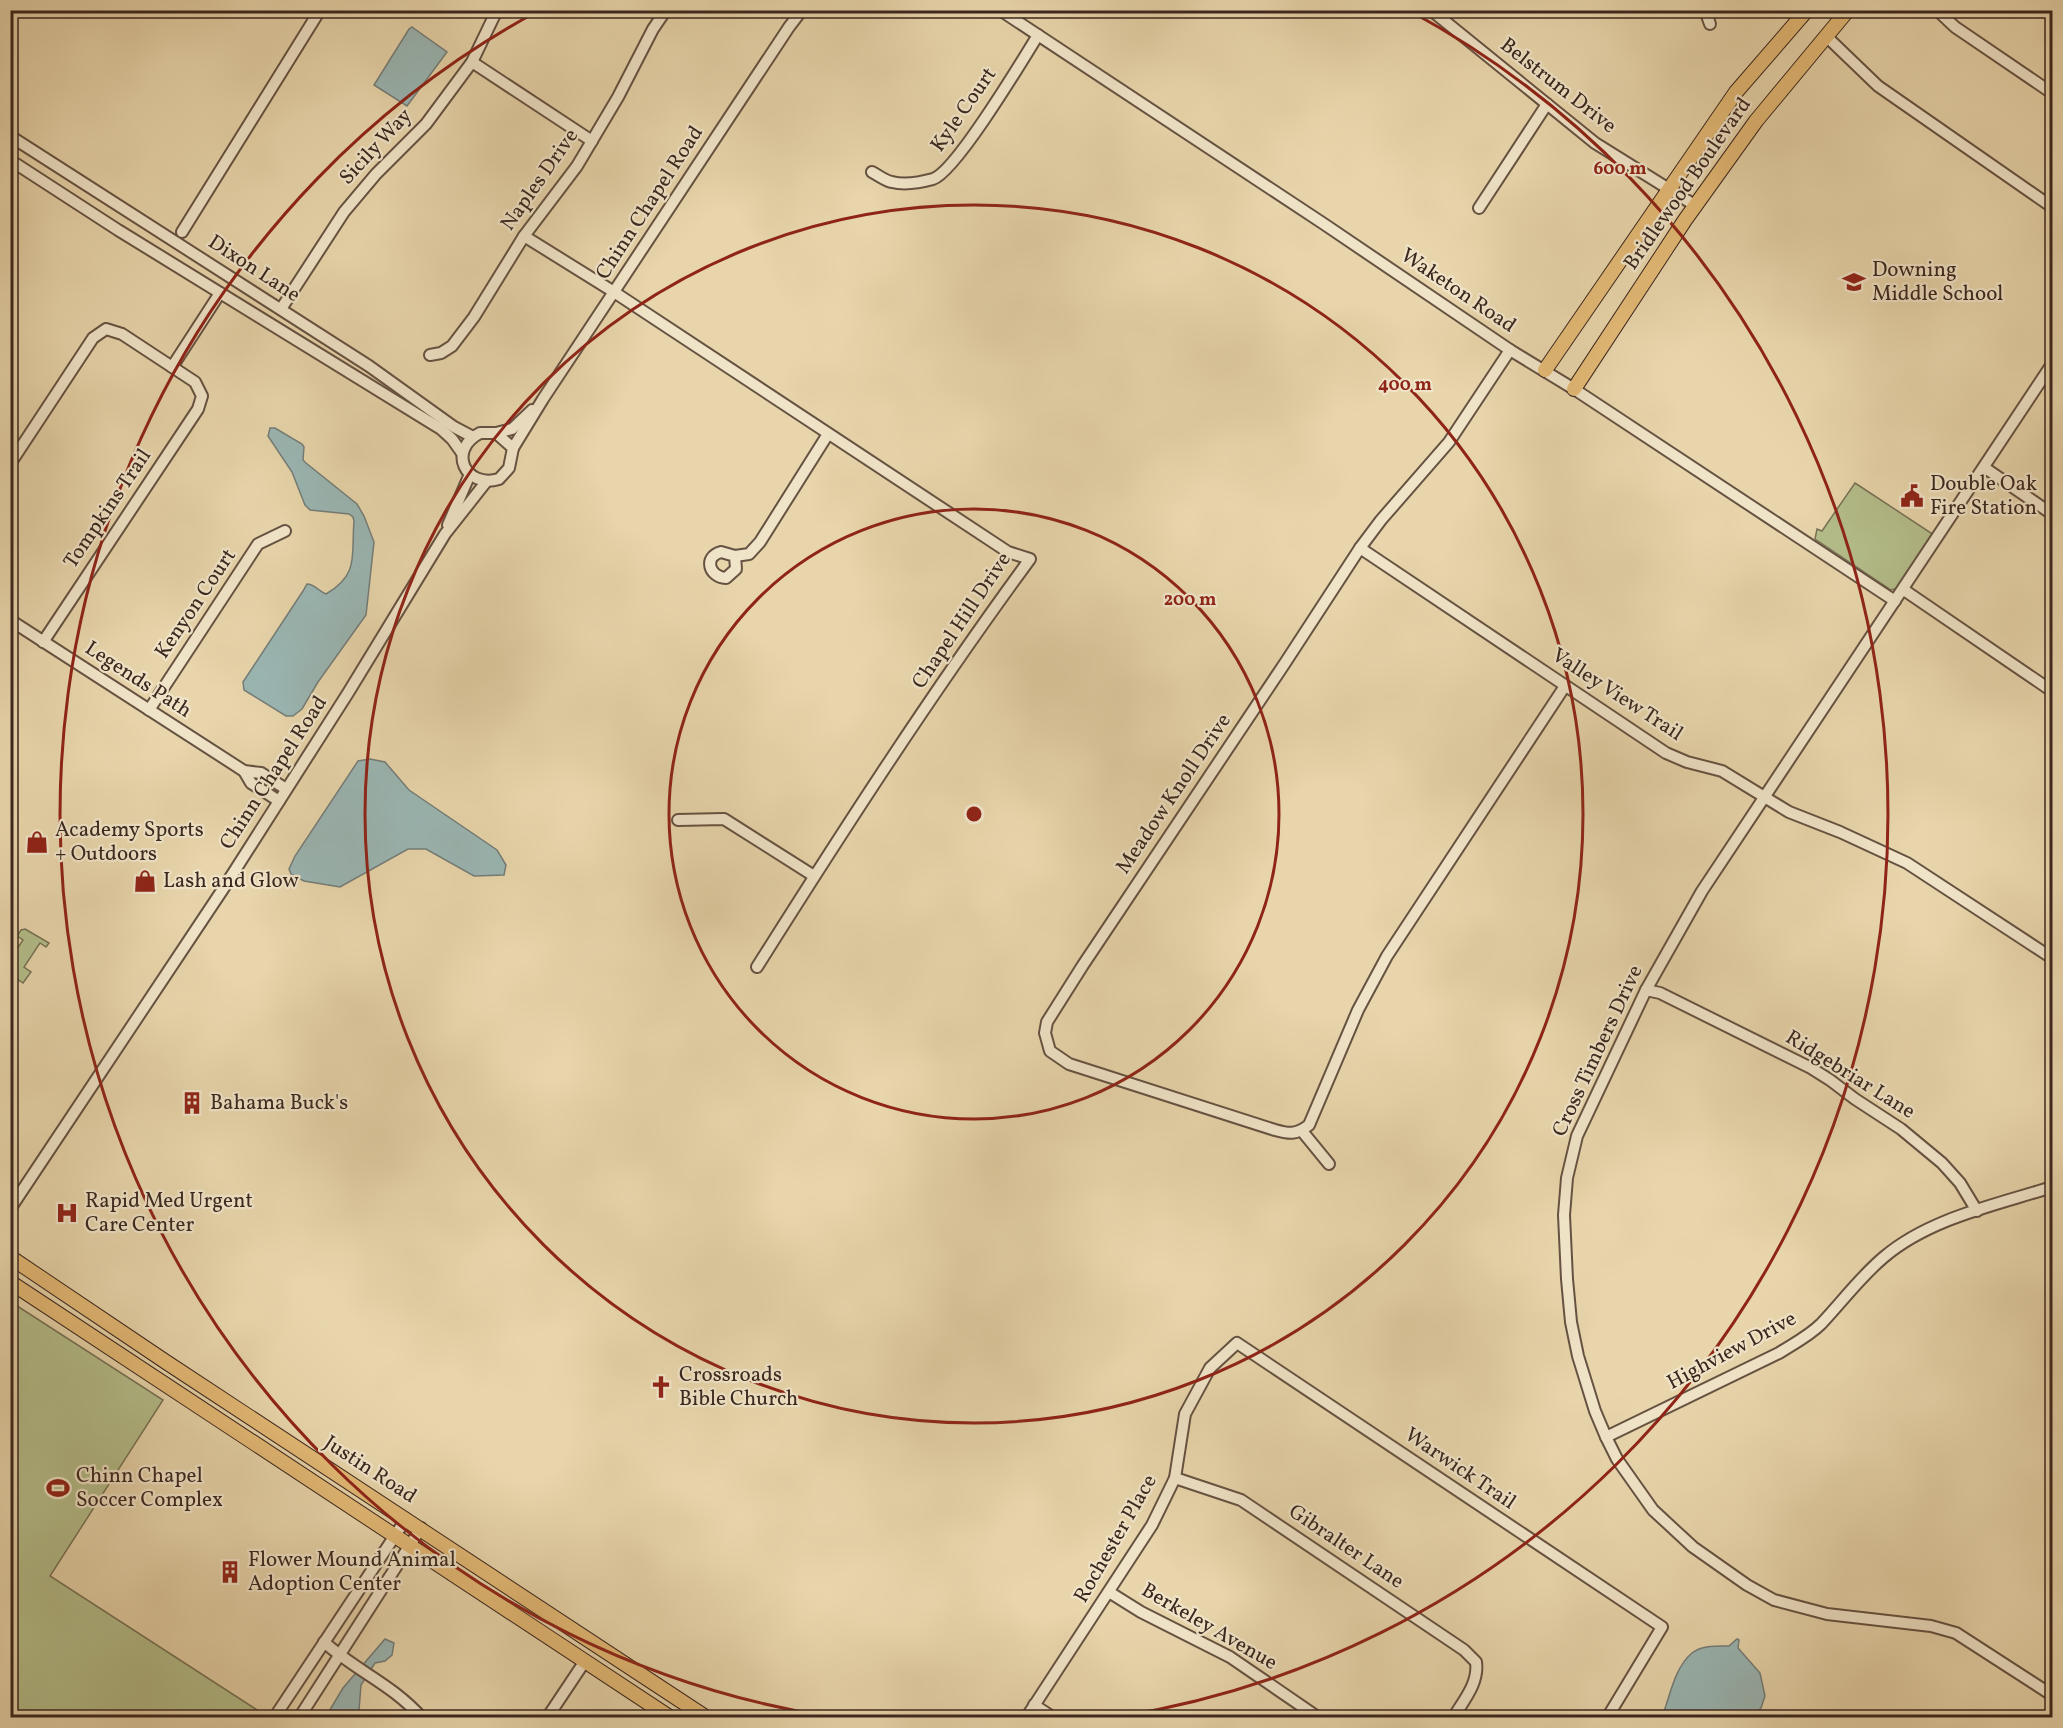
<svg xmlns="http://www.w3.org/2000/svg" width="2063" height="1728" font-family="Vollkorn,serif">
	<rect width="100%" height="100%" fill="#e8d5ab"/>
	<filter id="stains"><feTurbulence type="fractalNoise" baseFrequency=".00333" numOctaves="4"/><feColorMatrix values="0 0 0 0 .2 0 0 0 0 .09 0 0 0 0 .02 0 0 0 .5 -.17"/></filter>
	<radialGradient id="worn" r=".72"><stop offset=".6" stop-color="#630" stop-opacity="0"/><stop offset="1" stop-color="#630" stop-opacity=".3"/></radialGradient>
	<g fill="#b4be8b" stroke="#787255" stroke-width="1.5">
		<polygon points="1855,483 1934,535 1898,588 1891,590 1815,539 1817,529 1822,531"/>
		<polygon points="25,929 49,943 46,947 40,943 24,967 31,972 23,983 17,979 11,988 11,958 23,940 17,936 21,930"/>
		<polygon points="11,1302 163,1400 50,1576 268,1717 11,1717"/>
	</g>
	<g fill="#9ab6b3" stroke="#747d78" stroke-width="1.5">
		<polygon points="412,27 447,52 407,106 374,85 409,29"/>
		<path d="M270,428H275L302,444L304,447L303,460L306,463L357,504L364,516L374,542L366,615L318,682L302,709L293,716H286L244,690L243,682L303,591L307,584C314,584 319,591 326,594C360,574 351,555 354,521L353,517L349,514L310,510L305,505L292,472L268,436Z"/>
		<polygon points="370,759 385,762 409,790 497,850 506,865 504,875 474,876 426,849 408,849 340,887 304,881 291,874 289,869 295,856 358,761"/>
		<polygon points="385,1639 394,1643 392,1655 385,1661 375,1663 361,1685 359,1710 354,1717 325,1718 343,1688"/>
		<path d="M1737,1639L1739,1640L1738,1648L1760,1673L1765,1696L1761,1708L1753,1717H1662C1670,1697 1674,1668 1692,1653C1702,1645 1717,1646 1729,1646Z"/>
	</g>
	<g fill="none" stroke-linecap="round" stroke-linejoin="round">
		<g stroke="#665242" stroke-width="14">
			<g id="minor">
				<polyline points="1000,10 1324,224 1510,350 1574,389 1895,601"/>
				<polyline points="1431,10 1595,143 1696,206"/>
				<polyline points="1705,10 1710,24"/>
				<polyline points="1937,10 1955,27 2052,93"/>
				<polyline points="1826,36 1878,86 2052,207"/>
				<polyline points="472,62 592,141"/>
				<polyline points="10,136 369,366 454,427 473,437"/>
				<polyline points="10,160 118,230 441,429 452,439 462,453"/>
				<path d="M872,172C878,175 885,181 892,182C904,185 922,182 933,179C956,171 1022,61 1038,35"/>
				<polyline points="1479,208 1547,104"/>
				<polyline points="182,232 320,10"/>
				<path d="M524,236L614,292L1008,552L1030,559C933,691 844,829 757,967"/>
				<polyline points="281,309 344,212 376,174 426,124 472,62 497,10"/>
				<path d="M1510,350L1449,442L1381,520L1360,548L1285,663L1083,965L1047,1022L1045,1033L1050,1051L1069,1064L1275,1130C1289,1134 1296,1135 1309,1125L1358,1010L1387,956L1565,686"/>
				<polyline points="430,355 441,353 452,346 474,317 524,236 577,166 618,97 653,29 666,10"/>
				<polyline points="2052,364 1702,891 1646,990 1577,1136 1567,1178 1564,1215 1567,1279 1571,1322 1578,1356 1595,1411 1606,1437 1617,1459 1653,1510 1693,1547 1747,1585 1774,1600 1827,1614 1931,1626 1956,1633 2052,1695"/>
				<polyline points="172,367 220,293"/>
				<path d="M480,433H496L513,448L509,468L499,479C465,489 447,450 480,433Z"/>
				<polyline points="496,433 512,429 532,410"/>
				<polyline points="513,448 543,399 789,27 802,10"/>
				<polyline points="10,464 93,338 106,329 122,334 195,382 202,396 198,409 43,642"/>
				<polyline points="1985,468 2052,514"/>
				<polyline points="448,525 470,474"/>
				<polyline points="1360,548 1666,753 1687,762 1722,771 1789,812 1840,832 1907,863 2052,958"/>
				<path d="M721,552L735,556L736,569L726,578C709,577 703,557 721,552Z"/>
				<polyline points="735,556 749,554 760,542 828,434"/>
				<polyline points="1904,590 2052,691"/>
				<polyline points="10,620 244,771 261,773 286,789"/>
				<polyline points="149,710 258,544 285,531"/>
				<polyline points="244,771 251,783 279,801"/>
				<polyline points="678,820 724,819 814,876"/>
				<polyline points="1646,990 1660,993 1811,1068 1830,1080 1855,1099 1901,1129 1942,1163 1960,1183 1977,1211"/>
				<polyline points="1302,1131 1329,1164"/>
				<polyline points="10,1209 223,889 348,693 445,534 486,482"/>
				<path d="M1606,1437L1779,1353C1793,1344 1809,1336 1821,1324C1842,1302 1860,1277 1884,1257C1930,1218 1996,1205 2052,1187"/>
				<path d="M1175,1478L1241,1500L1464,1650L1476,1662C1479,1683 1464,1700 1453,1718"/>
				<polyline points="1109,1592 1141,1612 1230,1657 1319,1718"/>
				<path d="M324,1642C356,1671 392,1684 422,1718"/>
				<polyline points="1034,1705 1054,1718"/>
				<polyline points="274,1718 406,1519"/>
				<polyline points="299,1718 421,1528"/>
				<polyline points="547,1718 585,1661"/>
				<polyline points="1026,1718 1152,1525 1175,1478 1185,1414 1210,1368 1237,1343 1662,1627 1607,1718"/>
			</g>
		</g>
		<g stroke="#3b271f" stroke-width="16">
			<g id="major">
				<polyline points="1545,370 1736,92 1807,10"/>
				<polyline points="1574,389 1685,220 1756,121 1848,10"/>
				<polyline points="10,1257 166,1362 707,1718"/>
				<polyline points="10,1282 671,1718"/>
			</g>
		</g>
		<use href="#minor" stroke="#f0e4c8" stroke-width="10"/>
		<use href="#major" stroke="#e4ba76" stroke-width="14"/>
	</g>
	<g fill="none" stroke="#8f2418" stroke-width="3">
		<circle cx="974" cy="814" r="305"/>
		<circle cx="974" cy="814" r="609"/>
		<path d="M831 1717A914 914 0 0 1 538 11M1410 11A914 914 0 0 1 1117 1717"/>
	</g>
	<defs>
		<g id="school-bare" transform="scale(1.8)"><path d="M0-5L7-2L0 1L-7-2ZM-4 1L0 2.5L4 1V4Q0 6-4 4Z" fill="#8f2418" stroke="#f0e4c8" stroke-width="2.5" paint-order="stroke"/></g>
		<g id="civic-bare" transform="scale(1.8)"><path d="M-.6-6.5H3V-4.5H.6V-3L4-1V1h2V6H-6V1h2V-1L-.6-3ZM-1.2 2.5V6h2.4V2.5Z" fill="#8f2418" stroke="#f0e4c8" stroke-width="2.5" paint-order="stroke"/></g>
		<g id="shop-bare" transform="scale(1.8)"><path d="M-5-2.5h2.3a2.7 3.5 0 0 1 5.4 0H5L5.5 6h-11ZM-1.5-2.5h3a1.5 2.3 0 0 0-3 0Z" fill="#8f2418" stroke="#f0e4c8" stroke-width="2.5" paint-order="stroke"/></g>
		<g id="building-bare" transform="scale(1.8)"><path d="M-4-6H4V6H1V3H-1V6H-4ZM-2.5-4.3h1.7v1.8h-1.7ZM.8-4.3h1.7v1.8H.8ZM-2.5-1h1.7V.8h-1.7ZM.8-1h1.7V.8H.8Z" fill="#8f2418" stroke="#f0e4c8" stroke-width="2.5" paint-order="stroke"/></g>
		<g id="hospital-bare" transform="scale(1.8)"><path d="M-5-5h3v3.5h4V-5h3V5h-3V1.5h-4V5h-3Z" fill="#8f2418" stroke="#f0e4c8" stroke-width="2.5" paint-order="stroke"/></g>
		<g id="church-bare" transform="scale(1.8)"><path d="M-1.2-6h2.4v3.5h3.3v2.4h-3.3V6h-2.4V-.1h-3.3v-2.4h3.3Z" fill="#8f2418" stroke="#f0e4c8" stroke-width="2.5" paint-order="stroke"/></g>
		<g id="stadium-bare" transform="scale(1.8)"><path d="M0-5a6.5 5 0 1 0 0 10a6.5 5 0 1 0 0-10ZM-3.5-1.8h7v3.6h-7Z" fill="#8f2418" stroke="#f0e4c8" stroke-width="2.5" paint-order="stroke"/></g>
	</defs>
	<g fill-rule="evenodd">
		<use href="#school-bare" x="1854" y="282"/>
		<use href="#civic-bare" x="1912" y="496"/>
		<use href="#shop-bare" x="37" y="842"/>
		<use href="#shop-bare" x="145" y="881"/>
		<use href="#building-bare" x="192" y="1103"/>
		<use href="#hospital-bare" x="67" y="1213"/>
		<use href="#church-bare" x="661" y="1387"/>
		<use href="#stadium-bare" x="58" y="1488"/>
		<use href="#building-bare" x="230" y="1572"/>
	</g>
	<g text-anchor="middle" dominant-baseline="central" stroke-width="4.5" stroke-linejoin="round" paint-order="stroke">
		<g font-size="21" fill="#3b271f" stroke="#f0e4c8">
			<text transform="translate(1558 86) rotate(38)">Belstrum Drive</text>
			<text transform="translate(964 110) rotate(-55)">Kyle Court</text>
			<text transform="translate(376 147) rotate(-47)">Sicily Way</text>
			<text transform="translate(540 180) rotate(-55)">Naples Drive</text>
			<text transform="translate(1688 184) rotate(-55)">Bridlewood Boulevard</text>
			<text transform="translate(650 203) rotate(-57)">Chinn Chapel Road</text>
			<text transform="translate(254 269) rotate(33)">Dixon Lane</text>
			<text transform="translate(1458 291) rotate(34)">Waketon Road</text>
			<text transform="translate(108 509) rotate(-56)">Tompkins Trail</text>
			<text transform="translate(196 604) rotate(-56)">Kenyon Court</text>
			<text transform="translate(962 621) rotate(-56)">Chapel Hill Drive</text>
			<text transform="translate(138 680) rotate(33)">Legends Path</text>
			<text transform="translate(1617 695) rotate(33)">Valley View Trail</text>
			<text transform="translate(274 773) rotate(-57)">Chinn Chapel Road</text>
			<text transform="translate(1174 794) rotate(-56)">Meadow Knoll Drive</text>
			<text transform="translate(1598 1051) rotate(-65)">Cross Timbers Drive</text>
			<text transform="translate(1850 1075) rotate(32)">Ridgebriar Lane</text>
			<text transform="translate(1732 1351) rotate(-28)">Highview Drive</text>
			<text transform="translate(1460 1469) rotate(34)">Warwick Trail</text>
			<text transform="translate(370 1470) rotate(33)">Justin Road</text>
			<text transform="translate(1116 1539) rotate(-60)">Rochester Place</text>
			<text transform="translate(1346 1547) rotate(34)">Gibralter Lane</text>
			<text transform="translate(1209 1627) rotate(30)">Berkeley Avenue</text>
		</g>
		<g font-size="21" fill="#3b271f" stroke="#f0e4c8" text-anchor="start">
			<text x="1872" y="270">Downing<tspan x="1872" dy="24">Middle School</tspan></text>
			<text x="1930" y="484">Double Oak<tspan x="1930" dy="24">Fire Station</tspan></text>
			<text x="55" y="830">Academy Sports<tspan x="55" dy="24">+ Outdoors</tspan></text>
			<text x="163" y="881">Lash and Glow</text>
			<text x="210" y="1103">Bahama Buck's</text>
			<text x="85" y="1201">Rapid Med Urgent<tspan x="85" dy="24">Care Center</tspan></text>
			<text x="679" y="1375">Crossroads<tspan x="679" dy="24">Bible Church</tspan></text>
			<text x="76" y="1476">Chinn Chapel<tspan x="76" dy="24">Soccer Complex</tspan></text>
			<text x="248" y="1560">Flower Mound Animal<tspan x="248" dy="24">Adoption Center</tspan></text>
		</g>
	</g>
	<circle cx="974" cy="814" r="9" fill="#8f2418" stroke="#f0e4c8" stroke-width="3"/>
	<g font-size="18" text-anchor="middle" font-weight="bold" fill="#8f2418" stroke="#f0e4c8" stroke-width="4.5" stroke-linejoin="round" paint-order="stroke">
		<text x="1620" y="174">600 m</text>
		<text x="1405" y="390">400 m</text>
		<text x="1190" y="605">200 m</text>
	</g>
	<rect width="2063" height="1728" fill="none" stroke="#e8d5ab" stroke-width="36"/>
	<rect x="12" y="12" width="2039" height="1704" fill="none" stroke="#3b271f" stroke-width="3"/>
	<rect x="18" y="18" width="2027" height="1692" fill="none" stroke="#3b271f" stroke-width="1.5"/>
	<rect width="100%" height="100%" filter="url(#stains)"/>
	<rect width="100%" height="100%" fill="url(#worn)"/>
</svg>
